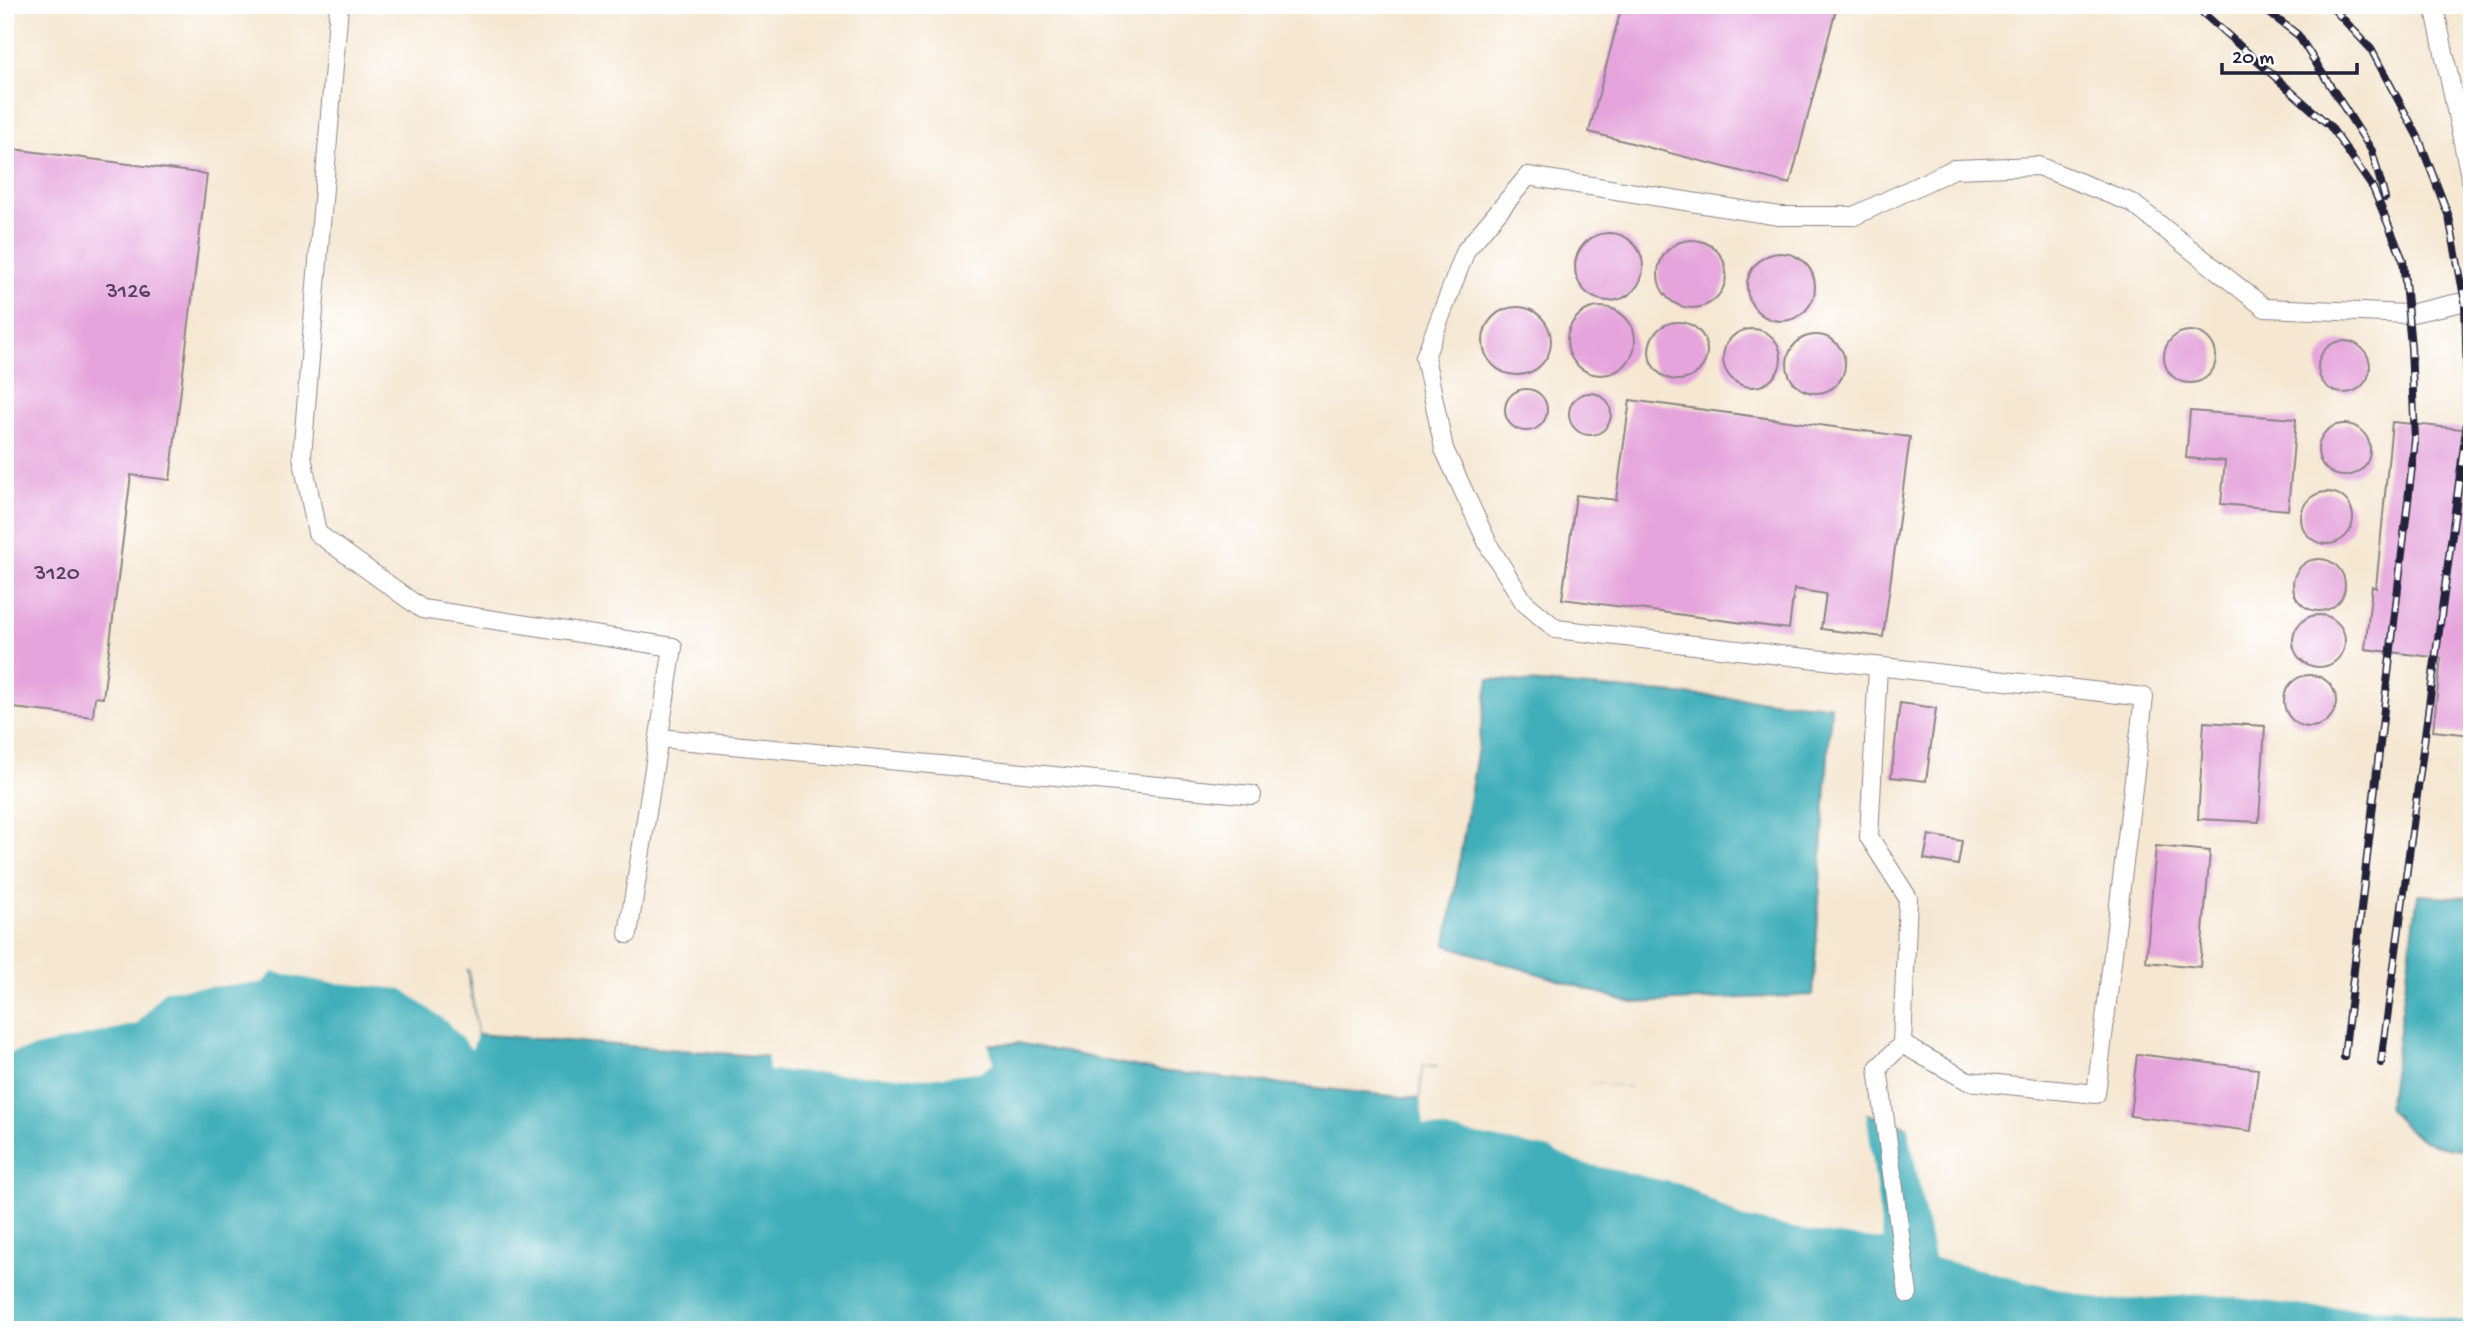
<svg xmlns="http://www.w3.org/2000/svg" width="2477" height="1335" font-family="'Gochi Hand',sans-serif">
	<rect width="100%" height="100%" fill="#fff"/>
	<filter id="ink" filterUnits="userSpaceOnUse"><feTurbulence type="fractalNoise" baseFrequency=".0143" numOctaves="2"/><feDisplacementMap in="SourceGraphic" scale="14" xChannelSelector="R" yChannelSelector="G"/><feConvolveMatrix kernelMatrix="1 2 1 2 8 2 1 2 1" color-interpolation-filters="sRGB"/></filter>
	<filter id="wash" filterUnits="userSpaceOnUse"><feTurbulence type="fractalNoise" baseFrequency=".00686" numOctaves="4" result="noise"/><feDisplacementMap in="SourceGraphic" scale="28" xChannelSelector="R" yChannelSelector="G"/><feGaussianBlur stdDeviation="1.57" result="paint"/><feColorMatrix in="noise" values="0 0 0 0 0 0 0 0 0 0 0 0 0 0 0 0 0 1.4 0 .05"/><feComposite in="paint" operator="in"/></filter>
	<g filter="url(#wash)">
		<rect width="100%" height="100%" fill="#f5e7d1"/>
		<g fill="#3fafb9" stroke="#30687a" stroke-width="2">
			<polygon points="1489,679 1831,706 1813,995 1632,1003 1446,945"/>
			<path d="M2418,895L2472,898V1150C2428,1147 2417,1141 2388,1109Z"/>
			<polygon points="178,959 468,970 477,1034 768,1057 1018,1043 1159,1071 1420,1099 1423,1066 1861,1112 1932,1134 2060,1206 2472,1296 2472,1330 5,1330 5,983"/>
		</g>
		<g fill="#f5e7d1">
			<polygon points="324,950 466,966 477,1034 472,1050 447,1022 402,989 326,982 273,972 262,983 165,990 137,1024 5,1054 5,980 178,955"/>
			<polygon points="987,1041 994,1062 983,1071 930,1078 769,1071 767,1053"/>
			<polygon points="1438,1064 1581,1079 1592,1083 1629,1087 1639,1085 1866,1110 1883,1240 1818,1233 1741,1217 1684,1185 1577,1162 1550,1149 1424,1125 1420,1099 1423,1066 1437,1068"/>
			<polygon points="1907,1123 1934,1131 2061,1202 2472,1293 2472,1323 2400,1309 2314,1307 2205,1294 2109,1301 1934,1258"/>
		</g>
		<g id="blocks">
			<g fill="#e5a4db">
				<polygon points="1622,5 1837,5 1790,184 1589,132"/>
				<polygon points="5,148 207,174 170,480 131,475 103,698 95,697 93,717 5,707"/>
				<circle cx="1609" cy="267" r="34"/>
				<circle cx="1692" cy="274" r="34"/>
				<circle cx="1781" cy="287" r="34"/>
				<circle cx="1517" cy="341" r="34"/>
				<circle cx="1601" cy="341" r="34"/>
				<circle cx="1678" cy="351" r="29"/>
				<circle cx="1752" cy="358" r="29"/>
				<circle cx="2190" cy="357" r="26"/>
				<circle cx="1816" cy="364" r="29"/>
				<circle cx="2344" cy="367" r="26"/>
				<circle cx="1526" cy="410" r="21"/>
				<circle cx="1590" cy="414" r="21"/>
				<polygon points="1630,400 1910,437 1883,637 1821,629 1826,594 1794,589 1789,629 1562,599 1576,495 1616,500"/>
				<polygon points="2190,411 2296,419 2288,510 2221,504 2225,461 2186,458"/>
				<polygon points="2392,422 2472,430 2472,735 2433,731 2441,658 2365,649 2372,586 2376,588"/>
				<circle cx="2344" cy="450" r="26"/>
				<circle cx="2327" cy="518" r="26"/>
				<circle cx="2319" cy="585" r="26"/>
				<circle cx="2319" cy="641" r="26"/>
				<circle cx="2310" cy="701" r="26"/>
				<polygon points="1900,703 1936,708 1926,781 1891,777"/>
				<polygon points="2204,722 2265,726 2259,822 2198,819"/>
				<polygon points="1929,835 1962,841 1958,865 1924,859"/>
				<polygon points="2156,846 2210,851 2200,967 2146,962"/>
				<polygon points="2137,1054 2258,1069 2251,1131 2130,1116"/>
			</g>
		</g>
	</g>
	<g filter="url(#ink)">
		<use href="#blocks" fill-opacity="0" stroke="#8c8486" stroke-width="2"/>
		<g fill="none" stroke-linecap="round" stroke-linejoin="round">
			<g stroke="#8c8486" stroke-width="20">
				<g id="service">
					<polyline points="339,5 302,456 317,533 422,609 673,647 628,934"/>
					<polyline points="2434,5 2472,186"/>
					<polyline points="1878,667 1869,837 1908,898 1902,1044 1968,1081 2096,1094 2144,697 1556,629 1524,602 1489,546 1444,449 1425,357 1466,250 1528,176 1779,216 1854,216 1954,169 2038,166 2132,203 2265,308 2408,314 2472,300"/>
					<polyline points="659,738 1252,795"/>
					<polyline points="1902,1044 1878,1068 1908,1294"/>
				</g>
			</g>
			<use href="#service" stroke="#fff" stroke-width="18"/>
			<g stroke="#22223b" stroke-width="8">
				<g id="rail">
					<polyline points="2194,5 2330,126 2373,188 2403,260 2411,347 2415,440 2344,1057"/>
					<polyline points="2259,5 2298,35 2372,151 2385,198"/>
					<polyline points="2330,5 2371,49 2419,139 2449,217 2465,302 2468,415 2381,1063"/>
				</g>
			</g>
			<use href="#rail" stroke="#fff" stroke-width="5" stroke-dasharray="16" stroke-linecap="butt"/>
		</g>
	</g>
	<g text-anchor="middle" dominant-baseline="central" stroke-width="7" stroke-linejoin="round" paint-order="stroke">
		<g font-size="23" fill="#534263">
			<text x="128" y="292">3126</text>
			<text x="57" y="574">3120</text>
		</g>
	</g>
	<rect width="2477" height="1335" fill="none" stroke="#fff" stroke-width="28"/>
	<path d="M2222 63v10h135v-10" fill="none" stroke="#22223b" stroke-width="3.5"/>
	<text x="2232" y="63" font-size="21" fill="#22223b" stroke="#ffffff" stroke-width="5" paint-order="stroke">20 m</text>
</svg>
